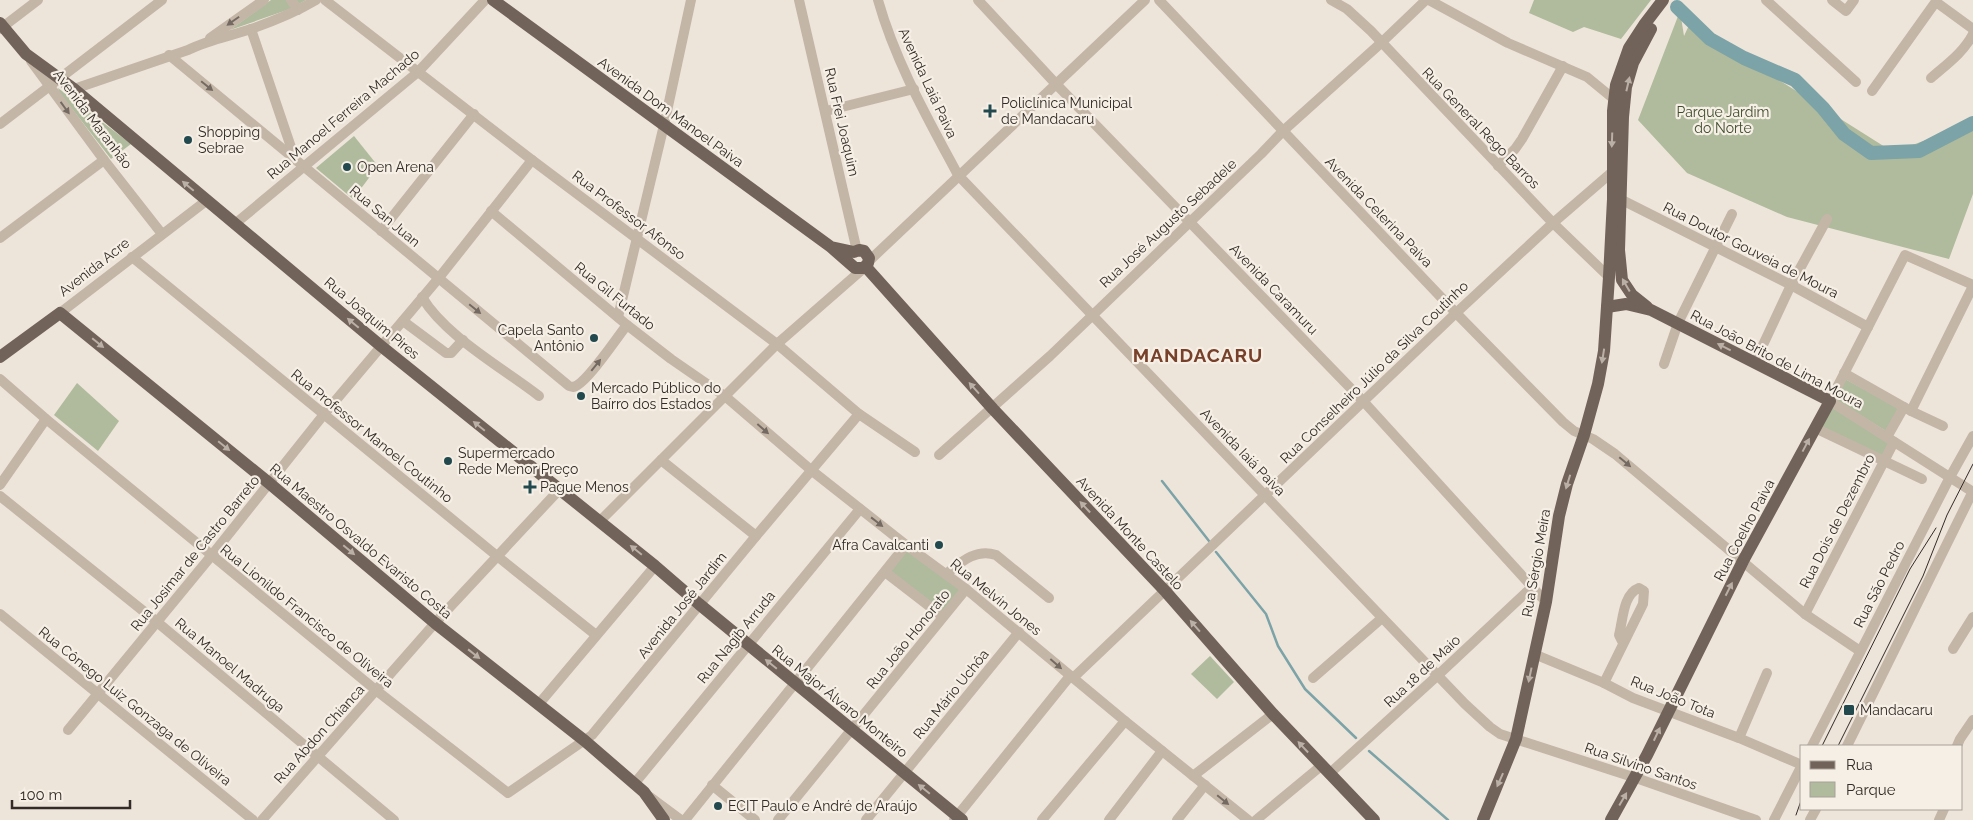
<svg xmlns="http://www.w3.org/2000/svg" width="1973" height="820" font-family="Raleway,sans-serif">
	<rect width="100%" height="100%" fill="#eee5da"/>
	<g fill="#afbb9c">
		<polygon points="271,0 306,0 290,9 230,30"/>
		<polygon points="1534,0 1651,0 1621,39 1584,27 1573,32 1529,13"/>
		<polygon points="1680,11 1684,36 1691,21 1744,58 1893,152 1973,123 1973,194 1949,259 1787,217 1687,173 1638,120"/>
		<polygon points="58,88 131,144 111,159 59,92"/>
		<polygon points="354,136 378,166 353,199 316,168"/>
		<polygon points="1845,379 1904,411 1891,434 1835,400"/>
		<polygon points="77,383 119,421 98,451 54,415"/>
		<polygon points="1831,407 1890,442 1881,458 1819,426"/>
		<polygon points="908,546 966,589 942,616 885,572"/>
		<polygon points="1210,656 1234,682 1217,699 1191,674"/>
	</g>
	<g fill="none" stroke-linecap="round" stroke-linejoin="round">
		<g stroke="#7ca3a7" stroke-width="2.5">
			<polyline points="1162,481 1209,541"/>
			<polyline points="1216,552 1266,614 1278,646 1305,689 1356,738"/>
			<polyline points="1369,751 1448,820"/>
		</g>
		<polyline stroke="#7ca3a7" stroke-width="14" points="1677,7 1710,39 1744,58 1795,80 1823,108 1844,134 1871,153 1919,151 1973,123"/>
		<g stroke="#c4b6a7" stroke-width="10">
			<polyline points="291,0 298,10"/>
			<polyline points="325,0 532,160 777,344 859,414 915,452"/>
			<polyline points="799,0 857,251"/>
			<path d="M878,0C895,61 928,119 958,175L1465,704L1490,727L1500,734L1636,778L1756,820"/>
			<polyline points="978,0 1056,84 1364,402 1546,602"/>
			<polyline points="1159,0 1456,313 1563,422 1574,431 1593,439 1615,454 1805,614 1860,651"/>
			<polyline points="1331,0 1347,9 1371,31 1553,223 1609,277"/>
			<polyline points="1429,0 1508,43 1587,77 1615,100"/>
			<polyline points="1766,0 1856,82"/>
			<polyline points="1832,0 1846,11 1854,0"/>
			<polyline points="1936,2 1973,29"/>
			<polyline points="0,29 38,0"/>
			<polyline points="251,29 294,156"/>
			<polyline points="210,38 264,0"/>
			<path d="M169,55L569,386L573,387C586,385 617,337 627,325"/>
			<polyline points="31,61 104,160 162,234"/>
			<path d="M1931,78C1947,64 1963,53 1973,34"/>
			<path d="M74,89L188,50C208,40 230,36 251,29C274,21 296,12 316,0"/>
			<polyline points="1872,91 1937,0"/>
			<polyline points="826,111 914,89"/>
			<polyline points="0,124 162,0"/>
			<polyline points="1498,166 1515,149 1522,139 1563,66"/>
			<polyline points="1622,200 1791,285 1868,327"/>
			<polyline points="491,211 627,325 671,359 726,397 811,470 906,545 966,589 1125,721 1248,820"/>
			<polyline points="236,223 418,72 485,0"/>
			<polyline points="381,231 474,114"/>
			<polyline points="0,238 104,160"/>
			<polyline points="132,257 497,556 596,635"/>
			<polyline points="869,261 1145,0"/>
			<polyline points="1973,285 1905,255 1830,401 1973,492"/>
			<path d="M422,297C445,336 503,368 539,396"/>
			<polyline points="60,313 206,201"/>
			<polyline points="618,317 664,125 691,0"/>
			<polyline points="403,321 446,353 451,353 463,340"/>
			<polyline points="1755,362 1791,285 1827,219"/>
			<polyline points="1664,364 1678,323 1732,214"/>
			<polyline points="1844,373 1911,411 1943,426"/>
			<polyline points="0,379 46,419 377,691 508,793 592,735 756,536 859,414"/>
			<polyline points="1911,411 1973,286"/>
			<polyline points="1815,428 1922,479"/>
			<polyline points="1887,437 1904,407"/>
			<polyline points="939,455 1050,356 1261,154 1283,131 1381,43 1426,0"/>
			<polyline points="661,460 756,536"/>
			<polyline points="0,485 46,419"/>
			<polyline points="0,496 157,622 394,820"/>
			<polyline points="600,521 777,344 864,268"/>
			<polyline points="885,572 942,616"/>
			<path d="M946,574C961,562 976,548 996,555L1049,598"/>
			<polyline points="0,614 253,820"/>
			<polyline points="1805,614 1894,442"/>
			<polyline points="1953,649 1973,617"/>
			<polyline points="1534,654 1604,683 1633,698 1739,738 1802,765"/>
			<polyline points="1073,678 1456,313 1553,223 1611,173"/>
			<polyline points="1313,678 1382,618"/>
			<path d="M1604,683L1643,604L1644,591L1639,588C1623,594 1623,620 1619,635L1623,643"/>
			<polyline points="538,705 655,566"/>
			<polyline points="68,730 212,555 325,413 438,279 532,160"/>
			<polyline points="1739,738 1767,673"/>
			<polyline points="1812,746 1950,477 1973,436"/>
			<polyline points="1847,746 1973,491"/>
			<polyline points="1957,746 1960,739 1973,720"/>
			<polyline points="1329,774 1437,676 1532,587"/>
			<polyline points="1193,776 1273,714"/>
			<polyline points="634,784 860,509"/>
			<polyline points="712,785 755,820"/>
			<polyline points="650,797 681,820"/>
			<polyline points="262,820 435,623 559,490"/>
			<polyline points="685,820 906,545"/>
			<polyline points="778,820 966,589"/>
			<polyline points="866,820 1019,632"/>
			<polyline points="954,820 1070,676"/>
			<polyline points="1042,820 1125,721"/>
			<polyline points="1109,820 1162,751"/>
			<polyline points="1177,820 1205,785"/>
			<polyline points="1256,820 1321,766"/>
			<polyline points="1774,820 1802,765"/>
			<polyline points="1810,820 1816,809"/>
			<polyline points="1939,820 1944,809"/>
		</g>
		<g stroke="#72635a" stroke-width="12">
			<polyline points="493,0 831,247 855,268 864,268 868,263 869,258 864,251 859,250 854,252 831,247"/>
			<polyline points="0,23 26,54 74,89 381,346 655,566 699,604 962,820"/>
			<polyline points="866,267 993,409 1166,592 1273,714 1374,820"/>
			<polyline points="1607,307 1626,304 1651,310 1830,401 1743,561 1647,755 1611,820"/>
			<polyline points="1647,307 1632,295 1622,280 1619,250 1623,117 1626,87 1633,63 1651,29"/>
			<polyline points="0,357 60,313 269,483 435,623 585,741 644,792 664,820"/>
			<polyline points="1483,820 1516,739 1546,602 1559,516 1567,484 1584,435 1598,384 1604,351 1609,277 1613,199 1613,111 1616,85 1629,48 1644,25 1663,0"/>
		</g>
		<g stroke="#322b27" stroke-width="1">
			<polyline points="1822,746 1910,569 1936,528"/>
			<polyline points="1838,746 1923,576 1947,515 1973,464"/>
			<polyline points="1796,815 1802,798"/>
		</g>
	</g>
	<defs><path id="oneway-solid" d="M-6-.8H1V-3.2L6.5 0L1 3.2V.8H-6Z" transform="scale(1.25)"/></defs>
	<g fill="#746a61">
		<use href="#oneway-solid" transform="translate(233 21) rotate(145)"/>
		<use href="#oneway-solid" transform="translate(207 86) rotate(39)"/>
		<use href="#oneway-solid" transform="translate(65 108) rotate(54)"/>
		<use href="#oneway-solid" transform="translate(475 309) rotate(39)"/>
		<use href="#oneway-solid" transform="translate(596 365) rotate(-51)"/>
		<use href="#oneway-solid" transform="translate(763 429) rotate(41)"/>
		<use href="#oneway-solid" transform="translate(1625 462) rotate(40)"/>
		<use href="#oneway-solid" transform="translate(877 522) rotate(38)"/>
		<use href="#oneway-solid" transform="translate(1056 664) rotate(41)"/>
		<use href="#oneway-solid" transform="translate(1223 800) rotate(39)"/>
	</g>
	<g fill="#bbb0a6">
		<use href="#oneway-solid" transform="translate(1628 84) rotate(-77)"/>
		<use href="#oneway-solid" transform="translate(1612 140) rotate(92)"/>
		<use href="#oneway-solid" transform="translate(188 186) rotate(-140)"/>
		<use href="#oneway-solid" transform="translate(1626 285) rotate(-120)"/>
		<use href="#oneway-solid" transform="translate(353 323) rotate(-140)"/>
		<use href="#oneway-solid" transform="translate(98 343) rotate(39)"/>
		<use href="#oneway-solid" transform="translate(1724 347) rotate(-153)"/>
		<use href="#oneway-solid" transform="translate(1603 356) rotate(99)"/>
		<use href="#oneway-solid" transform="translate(974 388) rotate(-132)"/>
		<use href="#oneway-solid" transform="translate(479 426) rotate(-141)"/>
		<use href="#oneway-solid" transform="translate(1806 445) rotate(-62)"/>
		<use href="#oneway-solid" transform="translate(224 446) rotate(39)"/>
		<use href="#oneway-solid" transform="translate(1568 482) rotate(107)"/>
		<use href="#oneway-solid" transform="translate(1085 507) rotate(-133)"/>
		<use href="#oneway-solid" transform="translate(349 550) rotate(40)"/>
		<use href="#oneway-solid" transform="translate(636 550) rotate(-141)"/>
		<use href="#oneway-solid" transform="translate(1729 589) rotate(-63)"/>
		<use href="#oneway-solid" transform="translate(1195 626) rotate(-131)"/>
		<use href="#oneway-solid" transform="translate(474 654) rotate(38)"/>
		<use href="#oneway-solid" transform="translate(771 664) rotate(-141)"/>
		<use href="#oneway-solid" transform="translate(1530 675) rotate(102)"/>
		<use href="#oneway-solid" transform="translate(1657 734) rotate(-65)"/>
		<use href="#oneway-solid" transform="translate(1303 747) rotate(-133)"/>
		<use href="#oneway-solid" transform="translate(1500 780) rotate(114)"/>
		<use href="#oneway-solid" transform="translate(924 789) rotate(-141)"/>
		<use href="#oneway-solid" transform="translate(1623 799) rotate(-60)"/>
	</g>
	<g fill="#22494e" stroke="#f6efe5" stroke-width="2">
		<path d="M987.5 103.5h5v5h5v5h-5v5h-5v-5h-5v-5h5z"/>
		<circle cx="188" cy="140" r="5"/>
		<circle cx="347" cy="167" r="5"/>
		<circle cx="594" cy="338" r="5"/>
		<circle cx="581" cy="396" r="5"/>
		<circle cx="448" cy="461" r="5"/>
		<path d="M527.5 479.5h5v5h5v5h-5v5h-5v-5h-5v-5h5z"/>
		<circle cx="939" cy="545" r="5"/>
		<rect x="1843" y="704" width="12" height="12" rx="2.5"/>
		<circle cx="718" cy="806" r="5"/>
	</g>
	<g text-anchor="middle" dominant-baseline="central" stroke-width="4.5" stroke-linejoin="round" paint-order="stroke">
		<g font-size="14" fill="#322b27" stroke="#f6efe5">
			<text transform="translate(928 83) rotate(65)">Avenida Laiá Paiva</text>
			<text transform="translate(671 112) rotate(36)">Avenida Dom Manoel Paiva</text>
			<text transform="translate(343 114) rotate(-40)">Rua Manoel Ferreira Machado</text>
			<text transform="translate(93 119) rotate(53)">Avenida Maranhão</text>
			<text transform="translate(842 122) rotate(77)">Rua Frei Joaquim</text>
			<text transform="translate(1481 128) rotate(46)">Rua General Rego Barros</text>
			<text transform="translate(1379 212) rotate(46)">Avenida Celerina Paiva</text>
			<text transform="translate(629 215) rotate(37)">Rua Professor Afonso</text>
			<text transform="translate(385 216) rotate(40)">Rua San Juan</text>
			<text transform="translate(1168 223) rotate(-43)">Rua José Augusto Sebadele</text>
			<text transform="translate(1751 250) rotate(27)">Rua Doutor Gouveia de Moura</text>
			<text transform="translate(94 267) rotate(-38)">Avenida Acre</text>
			<text transform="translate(1274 289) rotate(46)">Avenida Caramuru</text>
			<text transform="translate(615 296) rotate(39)">Rua Gil Furtado</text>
			<text transform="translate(372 318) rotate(40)">Rua Joaquim Pires</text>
			<text transform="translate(1777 359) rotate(28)">Rua João Brito de Lima Moura</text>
			<text transform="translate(1374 372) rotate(-44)">Rua Conselheiro Júlio da Silva Coutinho</text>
			<text transform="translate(372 436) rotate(39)">Rua Professor Manoel Coutinho</text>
			<text transform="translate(1243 452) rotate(46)">Avenida Iaiá Paiva</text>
			<text transform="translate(1837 521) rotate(-63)">Rua Dois de Dezembro</text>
			<text transform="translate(1744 530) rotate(-62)">Rua Coelho Paiva</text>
			<text transform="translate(1130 533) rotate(47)">Avenida Monte Castelo</text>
			<text transform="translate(361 541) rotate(40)">Rua Maestro Osvaldo Evaristo Costa</text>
			<text transform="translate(195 553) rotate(-51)">Rua Josimar de Castro Barreto</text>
			<text transform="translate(1536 563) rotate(-80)">Rua Sérgio Meira</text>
			<text transform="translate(1879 584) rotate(-63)">Rua São Pedro</text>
			<text transform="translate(996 597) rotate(39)">Rua Melvin Jones</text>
			<text transform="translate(682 605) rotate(-51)">Avenida José Jardim</text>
			<text transform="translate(307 616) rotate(39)">Rua Lionildo Francisco de Oliveira</text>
			<text transform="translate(736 637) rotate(-51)">Rua Nagib Arruda</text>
			<text transform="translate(908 639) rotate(-51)">Rua João Honorato</text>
			<text transform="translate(230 665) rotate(40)">Rua Manoel Madruga</text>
			<text transform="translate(1422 671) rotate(-43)">Rua 18 de Maio</text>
			<text transform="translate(951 694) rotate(-51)">Rua Mário Uchôa</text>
			<text transform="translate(1673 697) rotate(22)">Rua João Tota</text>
			<text transform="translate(840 701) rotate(39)">Rua Major Álvaro Monteiro</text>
			<text transform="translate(135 706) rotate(39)">Rua Cônego Luiz Gonzaga de Oliveira</text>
			<text transform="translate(319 734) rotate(-48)">Rua Abdon Chianca</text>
			<text transform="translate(1641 766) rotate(19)">Rua Silvino Santos</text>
		</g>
		<g font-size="14" fill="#322b27" stroke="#f6efe5" text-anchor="start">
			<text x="1001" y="103">Policlínica Municipal<tspan x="1001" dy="16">de Mandacaru</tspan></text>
			<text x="198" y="132">Shopping<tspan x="198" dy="16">Sebrae</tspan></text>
			<text x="357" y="167">Open Arena</text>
			<text x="584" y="330" text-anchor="end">Capela Santo<tspan x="584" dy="16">Antônio</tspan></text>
			<text x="591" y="388">Mercado Público do<tspan x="591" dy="16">Baírro dos Estados</tspan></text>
			<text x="458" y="453">Supermercado<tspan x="458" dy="16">Rede Menor Preço</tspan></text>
			<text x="540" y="487">Pague Menos</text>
			<text x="929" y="545" text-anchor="end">Afra Cavalcanti</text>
			<text x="1860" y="710">Mandacaru</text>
			<text x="728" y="806">ECIT Paulo e André de Araújo</text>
		</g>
		<g font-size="14" fill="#404d2e" stroke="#f6efe5">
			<text x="1723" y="112">Parque Jardim<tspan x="1723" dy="16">do Norte</tspan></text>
		</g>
		<g font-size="19" font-weight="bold" letter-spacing="1" fill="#77402a" stroke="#f6efe5">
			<text x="1198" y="355">MANDACARU</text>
		</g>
	</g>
	<rect x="1800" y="745" width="162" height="65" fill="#f6efe5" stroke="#a8a199"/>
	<rect x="1810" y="761" width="25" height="8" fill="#72635a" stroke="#a8a199"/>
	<text x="1846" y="770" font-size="15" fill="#322b27">Rua</text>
	<rect x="1810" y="782" width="25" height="15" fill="#afbb9c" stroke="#a8a199"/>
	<text x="1846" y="795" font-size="15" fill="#322b27">Parque</text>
	<path d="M12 800v8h118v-8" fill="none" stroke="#322b27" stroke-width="2.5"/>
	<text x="20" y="800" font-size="15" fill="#322b27" stroke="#f6efe5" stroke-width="4" paint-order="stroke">100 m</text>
</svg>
